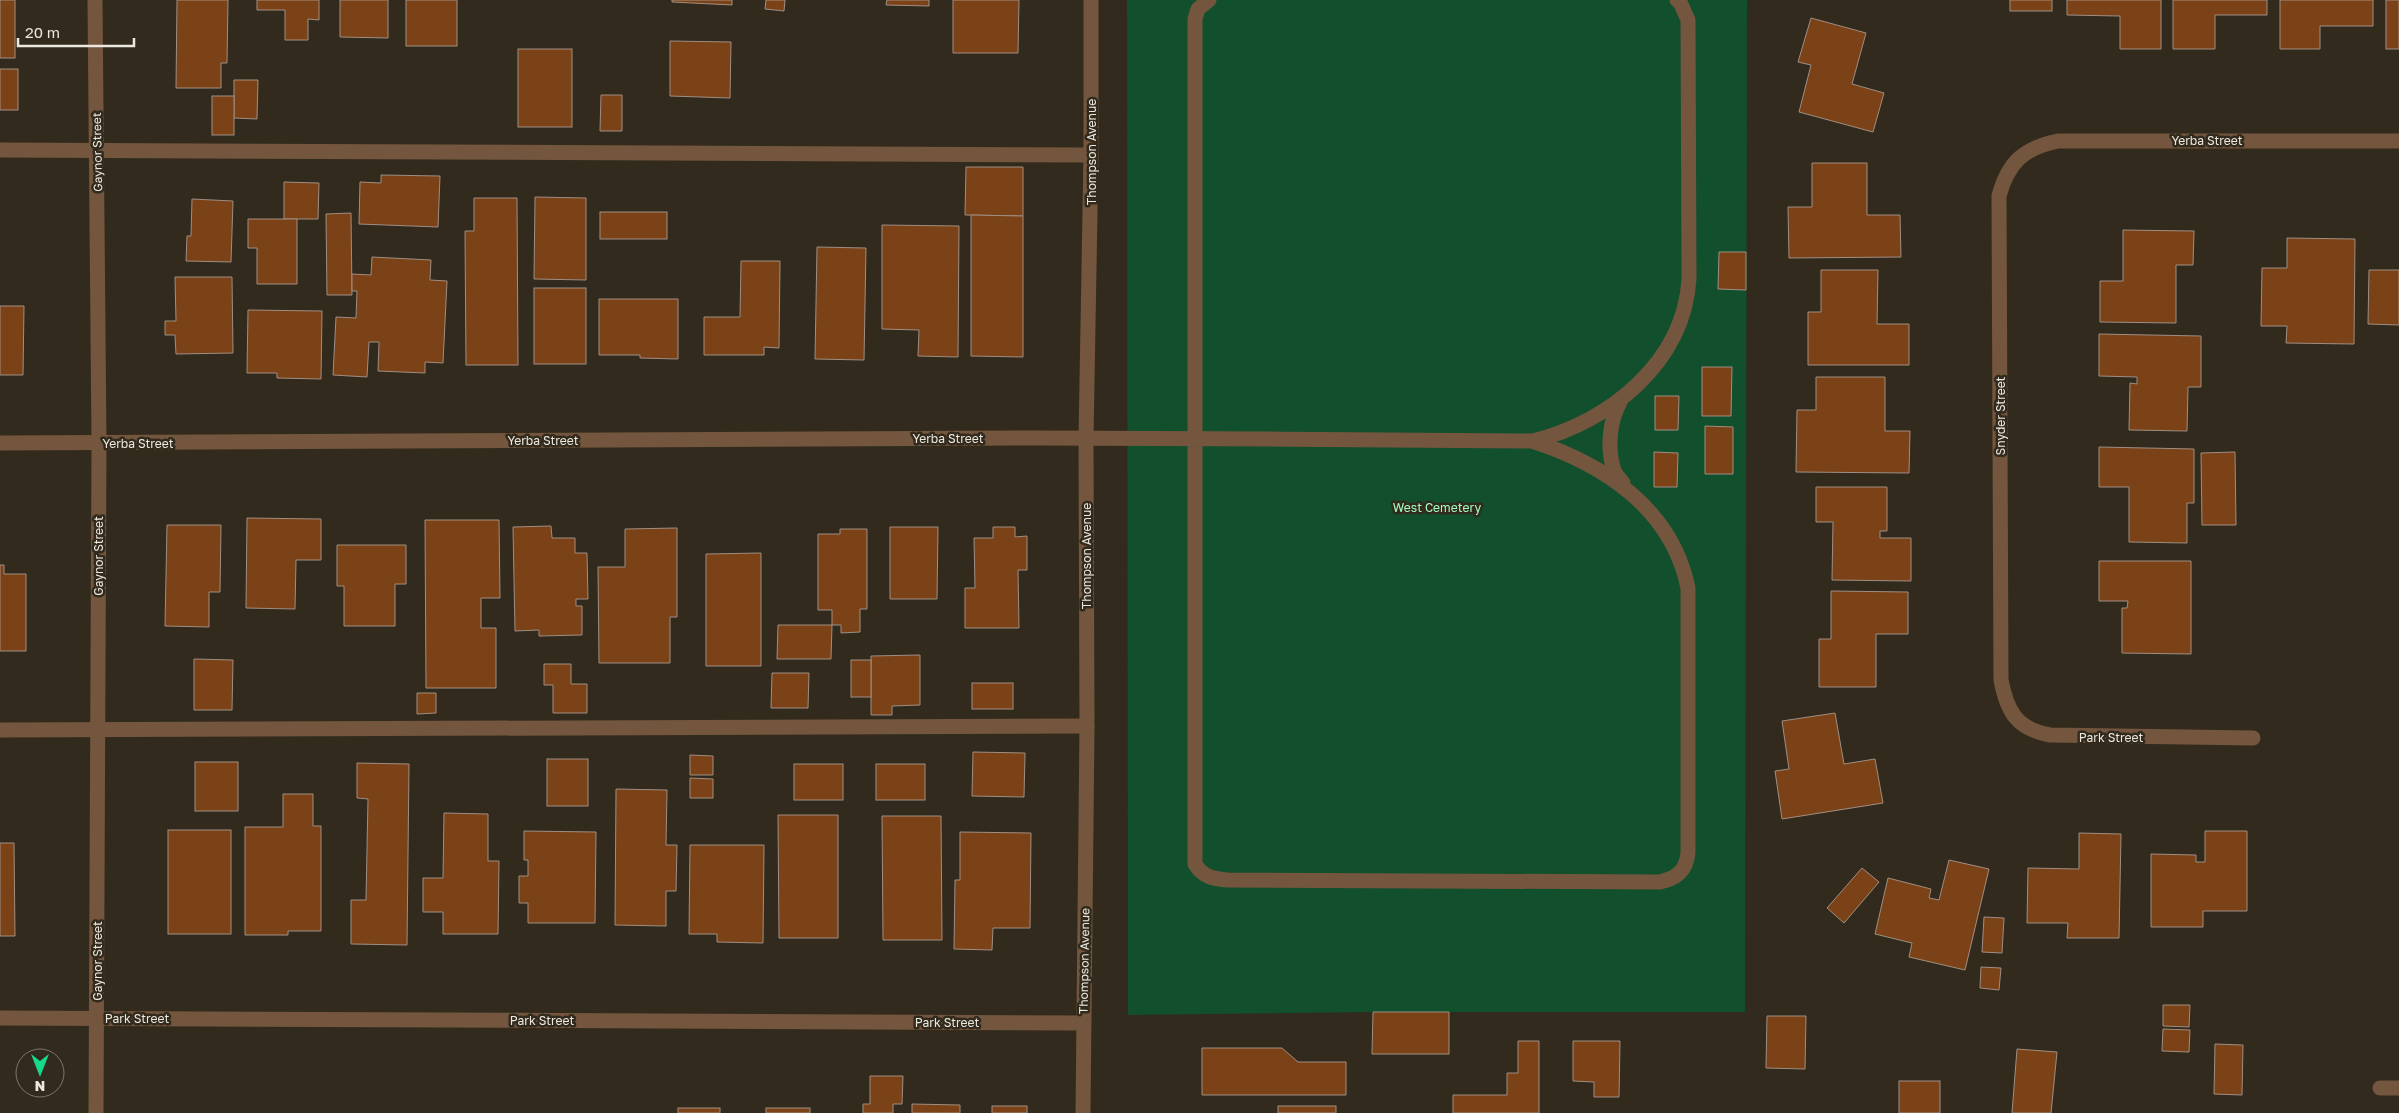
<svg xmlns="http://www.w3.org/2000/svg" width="2399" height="1113" font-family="'Golos Text',sans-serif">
	<rect width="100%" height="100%" fill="#322b1d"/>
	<polygon fill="#114f2d" points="1127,0 1747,0 1745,1012 1373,1012 1128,1015"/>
	<g fill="#7c4217" stroke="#9f8e83">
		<rect x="0" y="0" width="15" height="58"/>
		<polygon points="177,0 228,0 227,63 221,63 221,88 176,88"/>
		<polygon points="257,0 319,0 319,20 308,19 308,40 285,40 285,10 257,10"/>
		<polygon points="340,0 388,0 388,38 340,37"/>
		<rect x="406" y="0" width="51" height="46"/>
		<polygon points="672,0 732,0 732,5 672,2"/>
		<polygon points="766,0 785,0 784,11 765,9"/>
		<polygon points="887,0 929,0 929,6 886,5"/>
		<polygon points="953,0 1019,0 1018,53 953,53"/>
		<rect x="2010" y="0" width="42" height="11"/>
		<polygon points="2067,0 2161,0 2161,49 2120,49 2120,16 2067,15"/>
		<polygon points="2173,0 2267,0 2267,15 2215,15 2215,49 2173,49"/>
		<polygon points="2280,0 2373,0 2373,26 2320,26 2320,49 2280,49"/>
		<rect x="2386" y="0" width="13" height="49"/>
		<polygon points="1811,18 1866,33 1852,84 1884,93 1873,132 1799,112 1811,65 1798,62"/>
		<polygon points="670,41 731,42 730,98 670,96"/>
		<rect x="518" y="49" width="54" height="78"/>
		<rect x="0" y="69" width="18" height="41"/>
		<polygon points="234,80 258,80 257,119 234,118"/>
		<polygon points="601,95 622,95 622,131 600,131"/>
		<rect x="212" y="96" width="22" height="39"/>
		<polygon points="1812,163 1867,163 1867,215 1900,215 1901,257 1789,258 1788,207 1812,207"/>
		<polygon points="966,167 1023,167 1023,216 965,215"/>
		<polygon points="381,175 440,176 438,227 359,224 360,182 381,183"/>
		<polygon points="284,182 319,183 318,219 284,219"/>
		<polygon points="535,197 586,198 586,280 534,279"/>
		<polygon points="474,198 517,198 518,365 466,365 465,231 474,231"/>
		<polygon points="192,199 233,201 231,262 186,261 187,236 191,236"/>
		<rect x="600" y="212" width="67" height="27"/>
		<polygon points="351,213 352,295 327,295 326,214"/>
		<polygon points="971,215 1023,216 1023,357 971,356"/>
		<polygon points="248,219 297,219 297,284 257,284 257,248 248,248"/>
		<polygon points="882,225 959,226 958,357 918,356 919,330 882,329"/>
		<polygon points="2123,230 2194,231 2193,265 2176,265 2176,323 2100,322 2100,281 2123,281"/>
		<polygon points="2287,238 2355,239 2354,344 2286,343 2287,326 2261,326 2262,268 2287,268"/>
		<polygon points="817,247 866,248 864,360 815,359"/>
		<polygon points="1719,252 1746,252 1746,290 1718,289"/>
		<polygon points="372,257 431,260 430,280 447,281 443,363 425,362 425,373 378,371 379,342 369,342 367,377 333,375 336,317 356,318 357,291 352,291 352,274 371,275"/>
		<polygon points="741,261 780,261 779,348 764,347 764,355 704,355 704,317 740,317"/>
		<polygon points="1821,270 1878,270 1877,324 1909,324 1909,365 1808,365 1808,312 1821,312"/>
		<polygon points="2369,270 2399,270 2399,325 2368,324"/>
		<polygon points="175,277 232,277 233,353 176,354 175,335 165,335 165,321 176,321"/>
		<rect x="534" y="288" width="52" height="76"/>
		<polygon points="599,299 678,299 678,359 640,358 640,355 599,355"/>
		<polygon points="0,306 24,306 23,375 0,375"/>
		<polygon points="248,310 322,311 321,379 277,378 277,373 247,373"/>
		<polygon points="2099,334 2201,336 2201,387 2188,387 2187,431 2129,430 2130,383 2137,384 2137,377 2099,376"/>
		<polygon points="1702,367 1732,367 1731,416 1702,416"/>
		<polygon points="1816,377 1885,377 1885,431 1910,431 1909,473 1796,472 1797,410 1816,410"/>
		<polygon points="1655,396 1679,396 1678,430 1655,430"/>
		<polygon points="1705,426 1733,427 1733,474 1705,474"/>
		<polygon points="2099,447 2194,449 2194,503 2187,503 2187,543 2129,542 2129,487 2099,487"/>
		<polygon points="1654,452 1678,453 1677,487 1654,487"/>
		<polygon points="2235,452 2236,525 2202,525 2201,453"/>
		<polygon points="1816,487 1887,487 1887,531 1880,531 1880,538 1911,538 1911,581 1832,580 1833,522 1816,522"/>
		<polygon points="247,518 321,519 321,560 296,560 295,609 246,608"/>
		<polygon points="425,520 499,520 500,598 481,598 481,628 496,628 496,688 426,688"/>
		<polygon points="167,525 221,525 220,592 209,592 209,627 165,626"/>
		<polygon points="551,526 552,538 575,538 575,553 587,553 588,599 576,599 576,606 582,606 582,635 539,636 539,630 515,631 513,527"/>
		<polygon points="890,527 938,527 937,599 890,599"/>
		<polygon points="993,527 1015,527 1015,537 1027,536 1027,570 1018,570 1019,628 965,628 965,588 975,588 974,538 993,538"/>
		<polygon points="677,528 677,617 670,617 670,663 599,663 598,567 625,567 625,529"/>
		<polygon points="840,529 867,529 867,609 860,609 860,632 841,633 841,625 832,625 832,610 818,610 818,534 840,534"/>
		<polygon points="337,545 406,545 406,584 395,584 395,626 344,626 344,586 337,586"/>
		<polygon points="761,553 761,666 706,666 706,554"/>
		<polygon points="2099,561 2191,561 2191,654 2122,653 2122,608 2127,608 2128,601 2099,601"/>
		<polygon points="0,565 4,565 4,574 26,574 26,651 0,651"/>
		<polygon points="1831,591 1908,592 1908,634 1876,634 1876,687 1819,687 1819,639 1831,639"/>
		<polygon points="778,625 832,625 831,659 777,659"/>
		<polygon points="920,655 920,705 892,706 892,715 871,715 871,656"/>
		<polygon points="194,659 233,660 232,710 194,710"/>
		<rect x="851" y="660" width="20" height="37"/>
		<polygon points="544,664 571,664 571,684 587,684 587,713 553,713 553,685 544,685"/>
		<polygon points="772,673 809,673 808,708 771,708"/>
		<rect x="972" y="683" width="41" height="26"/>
		<polygon points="417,693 436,693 436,713 417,714"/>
		<polygon points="1835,713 1844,764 1875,759 1883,803 1782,819 1775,771 1789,769 1782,721"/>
		<polygon points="973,752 1025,753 1024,797 972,796"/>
		<polygon points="690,755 713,756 713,775 690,775"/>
		<rect x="547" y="759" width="41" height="47"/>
		<rect x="195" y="762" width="43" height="49"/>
		<polygon points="357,763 409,764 407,945 351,944 351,900 366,900 368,799 357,798"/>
		<rect x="794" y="764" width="49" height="36"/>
		<rect x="876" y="764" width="49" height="36"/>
		<polygon points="690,778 713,779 713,798 690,798"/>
		<polygon points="616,789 667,790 666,845 677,845 676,891 666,891 666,926 615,925"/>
		<polygon points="283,794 313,794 313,826 321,826 321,931 288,931 288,935 245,935 245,827 283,827"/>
		<polygon points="444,813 488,814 488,861 499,861 498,934 443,934 443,912 423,912 423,878 443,878"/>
		<polygon points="778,815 838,815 838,938 779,938"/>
		<polygon points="882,816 941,816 942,940 883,940"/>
		<rect x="168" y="830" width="63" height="104"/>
		<polygon points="524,831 596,832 595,923 528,923 528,903 519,903 519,876 528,876 528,860 524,860"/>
		<polygon points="2205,831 2247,831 2247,911 2203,911 2203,927 2151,927 2151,854 2196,855 2196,862 2205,862"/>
		<polygon points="960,832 1031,833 1030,928 993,928 992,950 954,949 955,880 960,880"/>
		<polygon points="2079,833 2121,834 2119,938 2067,938 2068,923 2027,923 2028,868 2079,869"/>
		<polygon points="0,843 14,843 15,936 0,936"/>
		<polygon points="690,845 764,845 763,943 717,942 717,934 689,934"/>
		<polygon points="1949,860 1989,869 1965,970 1909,957 1912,943 1875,934 1888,878 1931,889 1929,898 1939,900"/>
		<polygon points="1862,868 1879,882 1844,923 1827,908"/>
		<polygon points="1984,917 2004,918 2002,953 1982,952"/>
		<polygon points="1981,967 2001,968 1999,990 1980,988"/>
		<polygon points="2163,1005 2190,1005 2189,1027 2163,1026"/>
		<polygon points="1373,1012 1449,1012 1449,1054 1372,1054"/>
		<polygon points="1767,1016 1806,1016 1805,1069 1766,1068"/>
		<polygon points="2163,1029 2190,1030 2189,1052 2162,1051"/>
		<polygon points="1518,1041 1539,1041 1539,1113 1453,1113 1453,1095 1507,1095 1507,1073 1518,1073"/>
		<polygon points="1573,1041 1620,1041 1619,1097 1594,1097 1594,1082 1573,1081"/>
		<polygon points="2215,1044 2243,1045 2242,1095 2214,1094"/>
		<polygon points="1202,1048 1282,1048 1298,1062 1346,1062 1346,1095 1202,1095"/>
		<polygon points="2017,1049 2057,1052 2051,1113 2012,1113"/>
		<polygon points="870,1076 903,1076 902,1104 893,1104 893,1113 863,1113 863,1104 870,1104"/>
		<rect x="1899" y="1081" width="41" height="32"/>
		<polygon points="912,1104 960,1105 960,1113 912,1113"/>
		<rect x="992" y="1106" width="35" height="7"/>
		<rect x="1278" y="1106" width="58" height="7"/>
		<rect x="678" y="1108" width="42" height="5"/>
		<rect x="766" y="1108" width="44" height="5"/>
	</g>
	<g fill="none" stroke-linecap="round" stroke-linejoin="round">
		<g stroke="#73563d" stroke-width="15">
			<polyline points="95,0 99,443 96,1113"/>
			<polyline points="0,150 1091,155"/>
			<path d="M1620,402C1610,420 1607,446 1613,467C1614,473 1619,478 1623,483"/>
			<path d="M1533,441C1610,422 1684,362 1689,279L1688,20L1680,2L1677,0"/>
			<path d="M0,443L1036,438C1201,438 1367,440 1532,441C1604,464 1672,509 1688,588V853C1686,871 1677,878 1660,882L1228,880C1213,879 1203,877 1195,864V19L1198,9L1209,0"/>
			<polyline points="0,730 1087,726"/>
			<path d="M2253,738L2050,735C2017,729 2007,712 2001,680L1999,196C2008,162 2024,148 2058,141H2399"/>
			<polyline points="0,1018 1084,1023"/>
			<polyline points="2380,1088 2399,1088"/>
			<polyline points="1083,1113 1087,726 1086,438 1091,155 1091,0"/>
		</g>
	</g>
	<g text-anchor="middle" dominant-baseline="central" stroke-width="5" stroke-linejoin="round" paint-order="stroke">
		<g font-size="12" fill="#ece8df" stroke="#322b1d">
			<text x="2207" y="140">Yerba Street</text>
			<text transform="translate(97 152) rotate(-91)">Gaynor Street</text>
			<text transform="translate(1091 152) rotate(-90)">Thompson Avenue</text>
			<text transform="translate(2000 416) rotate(-90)">Snyder Street</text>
			<text x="948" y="438">Yerba Street</text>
			<text x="543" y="440">Yerba Street</text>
			<text x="138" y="443">Yerba Street</text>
			<text transform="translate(98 556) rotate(-90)">Gaynor Street</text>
			<text transform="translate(1086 556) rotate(-90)">Thompson Avenue</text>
			<text x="2111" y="737">Park Street</text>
			<text transform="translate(97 961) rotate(-90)">Gaynor Street</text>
			<text transform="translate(1084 961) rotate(-89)">Thompson Avenue</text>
			<text x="137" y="1018">Park Street</text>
			<text x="542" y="1020">Park Street</text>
			<text x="947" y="1022">Park Street</text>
		</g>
		<g font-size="12" fill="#a2fdc0" stroke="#322b1d">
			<text x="1437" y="507">West Cemetery</text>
		</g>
	</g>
	<g transform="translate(40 1073) rotate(180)"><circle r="24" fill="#322b1d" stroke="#7c776b"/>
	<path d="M0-4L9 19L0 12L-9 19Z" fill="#17d989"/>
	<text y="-8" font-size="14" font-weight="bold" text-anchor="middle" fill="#ece8df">N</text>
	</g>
	<path d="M18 38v8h116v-8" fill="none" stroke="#ece8df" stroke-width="2.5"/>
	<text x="25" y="38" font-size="15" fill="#ece8df" stroke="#322b1d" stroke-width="4" paint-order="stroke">20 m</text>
</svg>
